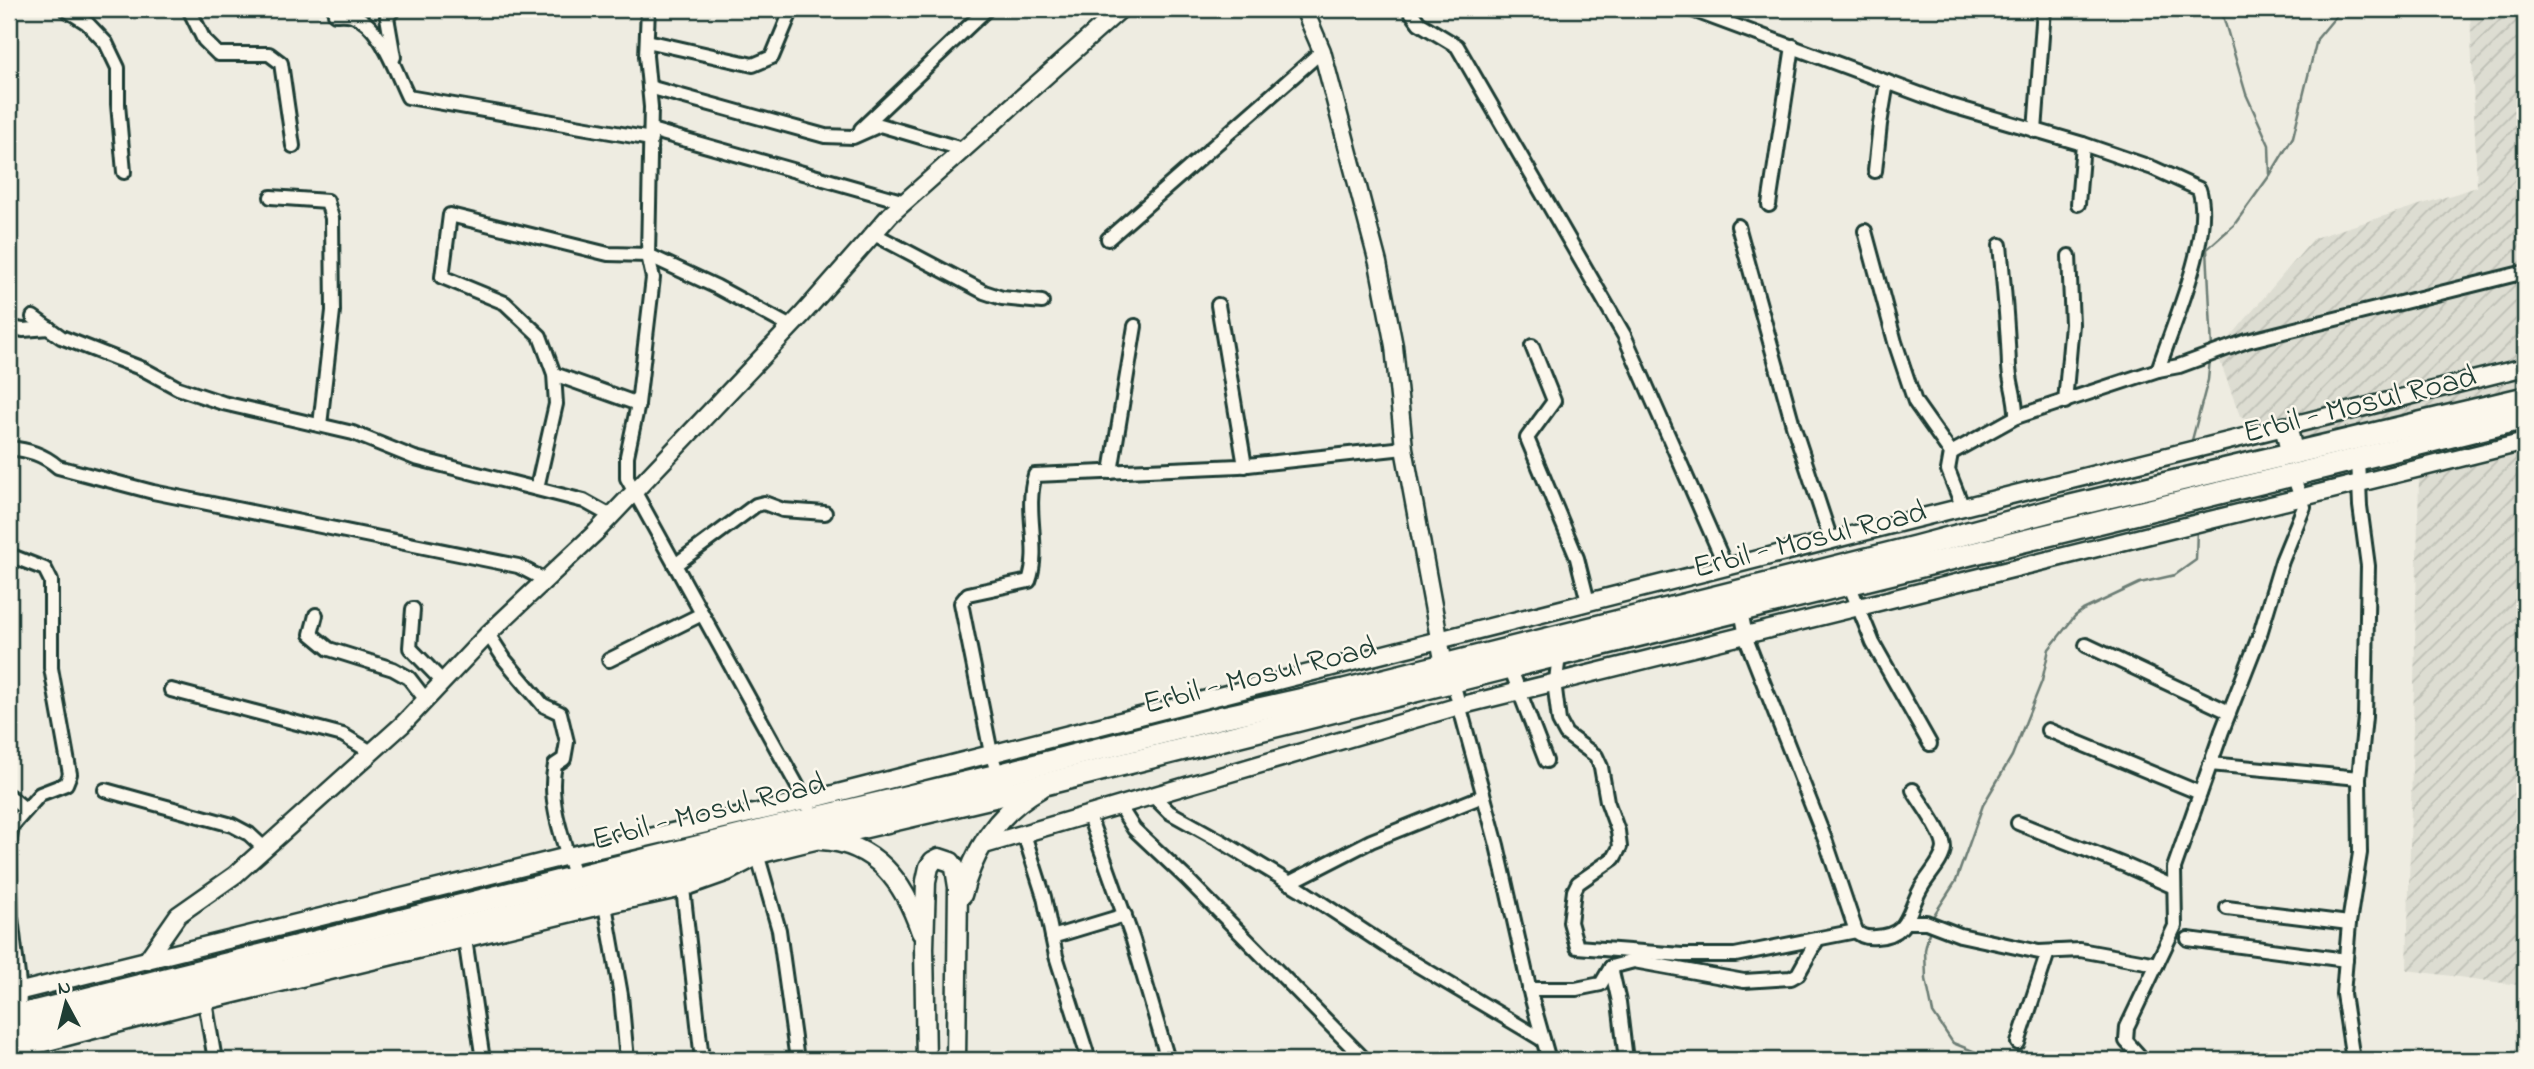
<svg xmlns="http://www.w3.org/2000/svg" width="2534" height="1069" font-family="'Indie Flower',sans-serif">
	<defs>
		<pattern id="industrial-furrows" width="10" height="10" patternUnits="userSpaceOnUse" patternTransform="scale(1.75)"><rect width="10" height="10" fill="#ddddd2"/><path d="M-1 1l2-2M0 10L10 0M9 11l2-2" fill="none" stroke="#bdbfb5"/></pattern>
	</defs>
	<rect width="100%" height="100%" fill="#eeece1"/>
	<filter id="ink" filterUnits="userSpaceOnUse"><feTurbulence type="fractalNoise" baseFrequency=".0143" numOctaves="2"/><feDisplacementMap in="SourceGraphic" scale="14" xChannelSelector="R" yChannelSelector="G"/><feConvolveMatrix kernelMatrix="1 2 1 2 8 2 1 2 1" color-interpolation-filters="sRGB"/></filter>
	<g filter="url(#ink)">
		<polygon fill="url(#industrial-furrows)" points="2473,9 2525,9 2525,986 2407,970 2419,479 2240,416 2217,353 2314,238 2477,187 2470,10"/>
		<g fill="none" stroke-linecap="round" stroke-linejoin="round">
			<g stroke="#6c7d74" stroke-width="2.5">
				<polyline points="2221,9 2246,94 2269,145 2270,175"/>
				<polyline points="2212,349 2207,249 2234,225 2270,175 2293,137 2317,39 2342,9"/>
				<polyline points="2191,444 2208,380 2210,359"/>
				<polyline points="1932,918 1956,881 1983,805 2012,756 2042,681 2049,649 2075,616 2083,610 2140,583 2175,575 2196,560 2197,528"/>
				<polyline points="1930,928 1925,950 1926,979 1933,1013 1953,1043 1988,1057 2006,1060"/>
			</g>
			<g stroke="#1f3d34" stroke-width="18">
				<g id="street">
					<polyline points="65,9 87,23 106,43 118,68 118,104 124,172"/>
					<polyline points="189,9 204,40 218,54 269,54 281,63 293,146"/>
					<polyline points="648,9 646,56 651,107 648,255 653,278 638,404 627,456 627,478 809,807"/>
					<polyline points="1409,9 1419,23 1457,46 1624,335 1726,567"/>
					<path d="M1690,9L1949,105L2083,144L2153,168L2199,189C2214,234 2173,324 2158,370"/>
					<path d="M335,14C339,14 347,13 352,15C381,24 396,73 408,97L651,139"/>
					<polyline points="647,41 753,65 772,57 792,9"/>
					<polyline points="394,57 387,17 394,9"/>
					<polyline points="649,87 825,136 853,137 880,125 962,149"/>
					<polyline points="861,129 987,9"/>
					<polyline points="651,130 905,202"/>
					<polyline points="2035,131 2044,9"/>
					<polyline points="1875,171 1880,124 1887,82"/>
					<polyline points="271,197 327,201 332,218 333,311 320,425"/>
					<polyline points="2078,204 2083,144"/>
					<polyline points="1769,205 1793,46"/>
					<polyline points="1738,226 1793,425 1831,540"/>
					<polyline points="1865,231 1895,342 1915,402 1951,453 1948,470 1963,508"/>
					<polyline points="874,234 984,292 1002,298 1042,302"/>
					<polyline points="1108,239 1322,51"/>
					<path d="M2000,245C2004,286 2008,327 2009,367C2010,384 2017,400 2016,417"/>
					<polyline points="1218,305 1245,466"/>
					<polyline points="33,317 61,337 143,369 178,388 223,403 353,433 415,458 584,501 611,516"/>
					<polyline points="9,327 23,330 49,328"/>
					<polyline points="1532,346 1554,401 1527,438 1577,558 1588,602"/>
					<polyline points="554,374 638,404"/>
					<polyline points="2065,402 2072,324 2069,256"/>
					<path d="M9,448C28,450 43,454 58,467L153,492L518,566L545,580"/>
					<polyline points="1951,453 2016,417 2158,370 2179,366 2247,341 2525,272"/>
					<polyline points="1111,472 1135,326"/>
					<polyline points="537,488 556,404 554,374 540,336 505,303 442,277 450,215 608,254 648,255 717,287 791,327"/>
					<polyline points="9,555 45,569 51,581 51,668 70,774 66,784 40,794 12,826 9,845 11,917 20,992 19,1016"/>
					<polyline points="675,565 756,505 764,503 783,510 825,513"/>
					<polyline points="1849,584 1873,643 1930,744"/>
					<polyline points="413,609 410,648 443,682"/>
					<polyline points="1741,611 1747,641 1826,842 1856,931"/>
					<polyline points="316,615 311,634 329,649 393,669 409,678 426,700"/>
					<path d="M488,634L505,660L543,705L560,713L567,742L564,759L555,765C547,801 564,843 575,878"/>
					<polyline points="2086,645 2229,712"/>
					<path d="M1559,655L1555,689L1559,721L1566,734L1596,756L1601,767L1607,801L1618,831L1620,847L1614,858L1578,883L1574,891L1570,922L1577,947L1682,955H1735L1856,931C1861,937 1868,938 1876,937C1909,935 1907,914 1920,890C1926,877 1943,862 1944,848C1944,833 1921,804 1913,790"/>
					<polyline points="609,660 702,614"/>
					<polyline points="1510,667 1546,761"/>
					<polyline points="1453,682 1497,845 1531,996 1549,1060"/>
					<polyline points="171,690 343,735 371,752"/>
					<polyline points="2048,730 2200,793"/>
					<polyline points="2210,764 2359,778"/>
					<path d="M998,775L991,753L961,603L968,594L1029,581C1041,548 1024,511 1035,475L1239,466L1404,448"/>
					<polyline points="105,790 232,825 249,834 264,848"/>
					<polyline points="9,796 26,810"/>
					<polyline points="1154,797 1169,812 1221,841 1300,889 1394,951 1543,1040"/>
					<polyline points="1120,807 1134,829 1187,879 1365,1060"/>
					<polyline points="1089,816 1133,940 1168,1060"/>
					<polyline points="2018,823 2127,866 2174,887"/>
					<polyline points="1024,834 1044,897 1056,956 1089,1060"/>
					<polyline points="758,857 779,930 797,1060"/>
					<polyline points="1289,883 1371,841 1483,796"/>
					<polyline points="683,888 702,1060"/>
					<polyline points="605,905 621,995 627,1060"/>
					<polyline points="2227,908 2349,923"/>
					<polyline points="1906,922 1926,922 1960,935 2039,952 2080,950 2157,964"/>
					<polyline points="1052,937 1125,915"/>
					<polyline points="465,939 483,1060"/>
					<polyline points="2188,939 2346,960"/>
					<polyline points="1611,967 1619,1002 1626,1060"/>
					<polyline points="1529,989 1576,989 1601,984 1611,967 1634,961 1744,981 1791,978 1798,974 1817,940"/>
					<polyline points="204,995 215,1060"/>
					<polyline points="2018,1043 2048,952"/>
					<polyline points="2143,1060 2126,1041 2127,1027 2175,926 2174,868 2222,731 2260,634 2282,561 2304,507 2293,475"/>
					<polyline points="2353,1060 2343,994 2349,923 2360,853 2359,778 2365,717 2368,566 2360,506 2358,458"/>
				</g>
			</g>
			<g stroke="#1f3d34" stroke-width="21">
				<g id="secondary">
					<polyline points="1304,9 1322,51 1378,263 1394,346 1404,448 1444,665"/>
					<polyline points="981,846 1459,706 2525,442"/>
					<polyline points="146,961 178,915 235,875 402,725 488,634 596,532 802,315 890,215 1121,9"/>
					<polyline points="9,994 568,856 806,801 1895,524 2525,367"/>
					<polyline points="9,1052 205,1001 605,905 683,888 728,872 751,860"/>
				</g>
			</g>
			<g stroke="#1f3d34" stroke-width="23">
				<g id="primary">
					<path d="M821,840C876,843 904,882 921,932"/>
					<path d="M962,895C974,849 999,811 1041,788"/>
					<polyline points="926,1060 924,948 926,881 929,867 933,861 939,858 951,862 955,868 958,887 956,1060"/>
				</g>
			</g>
			<g stroke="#1f3d34" stroke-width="26">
				<g id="highway">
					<polyline points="2286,428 2292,453"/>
					<polyline points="9,1018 765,830 998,775 1223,717 1344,690 1915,547 2054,510 2525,398"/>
					<polyline points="9,1037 202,987 287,970 800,842 1013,792 1510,667 2525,418"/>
				</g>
			</g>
			<use href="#street" stroke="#fbf7ec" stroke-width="12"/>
			<use href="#secondary" stroke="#fbf7ec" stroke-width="16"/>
			<use href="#primary" stroke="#fbf7ec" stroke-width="18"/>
			<use href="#highway" stroke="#fbf7ec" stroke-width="21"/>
		</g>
	</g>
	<g text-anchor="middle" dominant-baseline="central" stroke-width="5" stroke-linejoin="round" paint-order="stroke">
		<g font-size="32" fill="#1f3d34" stroke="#fbf7ec">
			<text transform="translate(2360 406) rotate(-14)">Erbil - Mosul Road</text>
			<text transform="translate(1810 541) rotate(-14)">Erbil - Mosul Road</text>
			<text transform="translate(1260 677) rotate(-14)">Erbil - Mosul Road</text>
			<text transform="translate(709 813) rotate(-14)">Erbil - Mosul Road</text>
		</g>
	</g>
	<rect width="2534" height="1069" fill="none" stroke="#fbf7ec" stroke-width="35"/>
	<rect x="18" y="18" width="2499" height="1034" fill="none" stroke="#1f3d34" stroke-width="2.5" filter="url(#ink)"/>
	<g transform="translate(66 1003) rotate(353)" stroke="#fbf7ec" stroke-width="5" paint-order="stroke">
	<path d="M0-5L12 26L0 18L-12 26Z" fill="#1f3d34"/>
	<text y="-10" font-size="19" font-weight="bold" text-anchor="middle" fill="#1f3d34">N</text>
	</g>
</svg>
